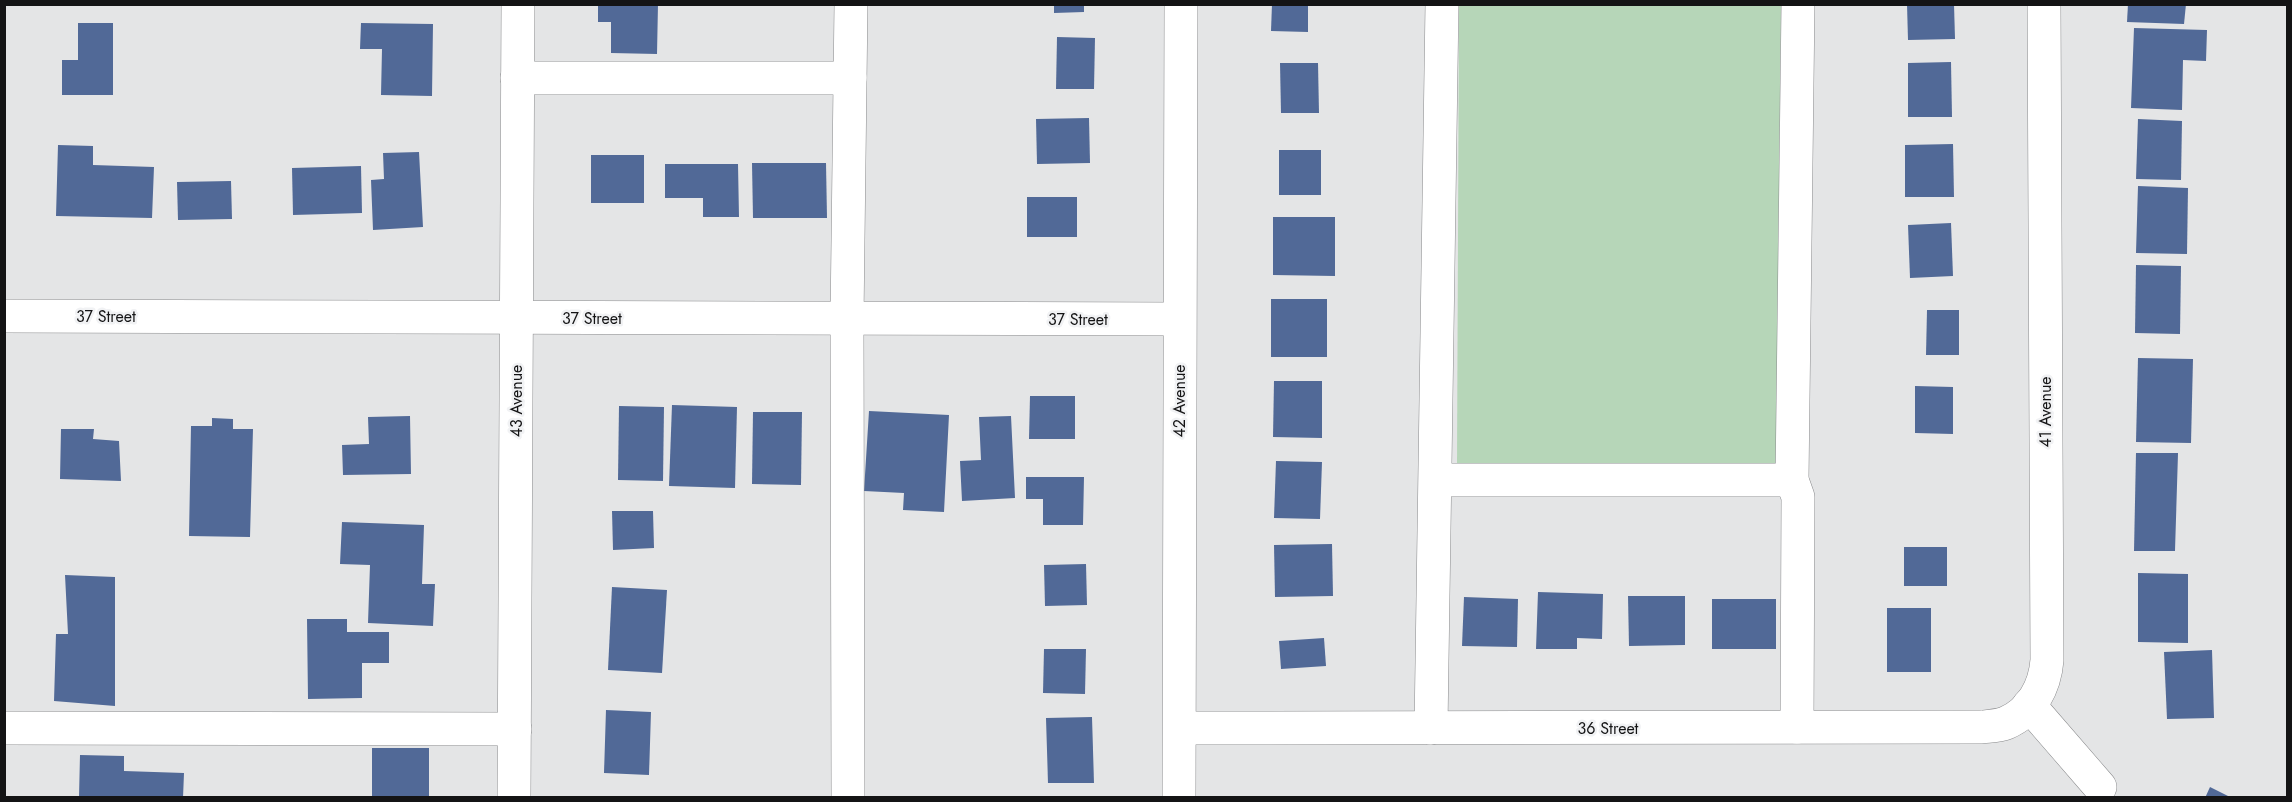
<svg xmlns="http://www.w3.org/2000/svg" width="2292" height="802" font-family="Jost,sans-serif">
	<rect width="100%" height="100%" fill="#e4e5e6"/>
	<polygon fill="#b6d6b8" points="1459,5 1781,5 1776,463 1457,465"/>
	<g fill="#516997">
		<polygon points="598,4 658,4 657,54 611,53 611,22 598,22"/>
		<polygon points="1054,4 1084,4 1084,12 1054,13"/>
		<polygon points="1272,4 1308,4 1308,32 1271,31"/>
		<polygon points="1907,4 1954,4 1955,39 1908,40"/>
		<polygon points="2128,4 2186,4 2184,24 2127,22"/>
		<polygon points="78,23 113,23 113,95 62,95 62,60 78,60"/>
		<polygon points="361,23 433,24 432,96 381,95 382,49 360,49"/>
		<polygon points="2134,28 2207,30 2206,61 2183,60 2182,110 2131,108"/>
		<polygon points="1057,37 1095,38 1094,89 1056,89"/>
		<polygon points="1951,62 1952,117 1908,117 1908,63"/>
		<polygon points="1280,63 1318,63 1319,113 1281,113"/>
		<polygon points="1089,118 1090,163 1037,164 1036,119"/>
		<polygon points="2138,119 2182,121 2181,180 2136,179"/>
		<polygon points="1953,144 1954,197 1905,197 1905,145"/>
		<polygon points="58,145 93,146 93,165 154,167 152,218 56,216"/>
		<rect x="1279" y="150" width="42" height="45"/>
		<polygon points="419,152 423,227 373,230 371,180 384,179 383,153"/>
		<rect x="591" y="155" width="53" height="48"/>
		<polygon points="752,163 826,163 827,218 753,218"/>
		<polygon points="665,164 738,164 739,217 703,217 703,198 665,198"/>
		<polygon points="361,166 362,213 293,215 292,168"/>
		<polygon points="231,181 232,219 178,220 177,182"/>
		<polygon points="2138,186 2188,188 2187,254 2136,253"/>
		<rect x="1027" y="197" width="50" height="40"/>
		<polygon points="1273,217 1335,217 1335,276 1273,275"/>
		<polygon points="1951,223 1953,276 1910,278 1908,225"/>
		<polygon points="2136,265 2181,266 2180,334 2135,333"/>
		<rect x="1271" y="299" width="56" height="58"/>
		<polygon points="1927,310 1959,310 1959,355 1926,355"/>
		<polygon points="2138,358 2193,359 2191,443 2136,442"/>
		<polygon points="1274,381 1322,381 1322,438 1273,437"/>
		<polygon points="1915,386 1953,387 1953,434 1915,433"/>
		<polygon points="1030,396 1075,396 1075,439 1029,439"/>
		<polygon points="672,405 737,407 735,488 669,486"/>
		<polygon points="619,406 664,407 663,481 618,480"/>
		<polygon points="869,411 949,415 944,512 903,510 904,493 864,491"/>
		<polygon points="753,412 802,412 801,485 752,484"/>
		<polygon points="410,416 411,474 343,475 342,445 369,444 368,417"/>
		<polygon points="1011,416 1015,498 962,501 960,461 981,460 979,417"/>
		<polygon points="212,418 233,419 233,429 253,429 250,537 189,536 191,426 212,426"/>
		<polygon points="61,429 94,429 93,439 119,441 121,481 60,479"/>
		<polygon points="2136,453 2178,453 2175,551 2134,551"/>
		<polygon points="1276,461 1322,462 1320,519 1274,518"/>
		<polygon points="1026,477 1084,477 1083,525 1043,525 1043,499 1026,499"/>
		<polygon points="612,511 653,511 654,548 613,550"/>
		<polygon points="342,522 424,525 422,584 435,584 433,626 368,623 370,565 340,564"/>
		<polygon points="1332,544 1333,596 1275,597 1274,545"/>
		<rect x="1904" y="547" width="43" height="39"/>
		<polygon points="1086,564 1087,605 1045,606 1044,565"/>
		<polygon points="2138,573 2188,574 2188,643 2138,642"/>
		<polygon points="65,575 115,577 115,706 54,701 56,634 68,634"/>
		<polygon points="612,587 667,590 662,673 608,670"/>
		<polygon points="1538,592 1603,594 1602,639 1577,638 1577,649 1536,649"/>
		<polygon points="1628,596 1685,596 1685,645 1629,646"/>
		<polygon points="1464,597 1518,599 1517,647 1462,646"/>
		<rect x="1712" y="599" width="64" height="50"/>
		<rect x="1887" y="608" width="44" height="64"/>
		<polygon points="307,619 347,619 347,632 389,632 389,663 362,663 362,698 308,699"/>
		<polygon points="1324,638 1326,666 1281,669 1279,641"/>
		<polygon points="1044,649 1086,649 1085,694 1043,693"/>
		<polygon points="2212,650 2214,718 2167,719 2164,652"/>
		<polygon points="606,710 651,712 649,775 604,773"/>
		<polygon points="1092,717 1094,783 1048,783 1046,718"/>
		<rect x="372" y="748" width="57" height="50"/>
		<polygon points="80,755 124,756 124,771 184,773 183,798 79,798"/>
		<polygon points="2210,787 2232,798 2205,798"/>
	</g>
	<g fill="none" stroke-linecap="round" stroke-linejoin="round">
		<g stroke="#898a8c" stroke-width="34">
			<g id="minor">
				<polyline points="517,78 850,78"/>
				<polyline points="4,316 1179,319"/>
				<polyline points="1436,480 1792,480"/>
				<polyline points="2029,705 2100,787"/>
				<polyline points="1797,727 1798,497 1792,480 1798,4"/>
				<polyline points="4,728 515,729"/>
				<path d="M1180,728L1982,727C1990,726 1999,726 2006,723C2032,712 2045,686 2047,660L2044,4"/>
				<polyline points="1431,728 1442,4"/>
				<polyline points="514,798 518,4"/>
				<polyline points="848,798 847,319 851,4"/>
				<polyline points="1179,798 1181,4"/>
			</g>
		</g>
		<use href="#minor" stroke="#fff" stroke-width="33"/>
	</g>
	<g text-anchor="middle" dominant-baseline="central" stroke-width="5" stroke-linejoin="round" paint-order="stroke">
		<g font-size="16" fill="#141415" stroke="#f1f2f4">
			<text x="106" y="316">37 Street</text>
			<text x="592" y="318">37 Street</text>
			<text x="1078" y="319">37 Street</text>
			<text transform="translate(516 401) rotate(-90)">43 Avenue</text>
			<text transform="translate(1179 401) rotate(-90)">42 Avenue</text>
			<text transform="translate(2045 412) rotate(-90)">41 Avenue</text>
			<text x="1608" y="728">36 Street</text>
		</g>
	</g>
	<rect width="2292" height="802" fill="none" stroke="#141415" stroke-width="12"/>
</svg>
